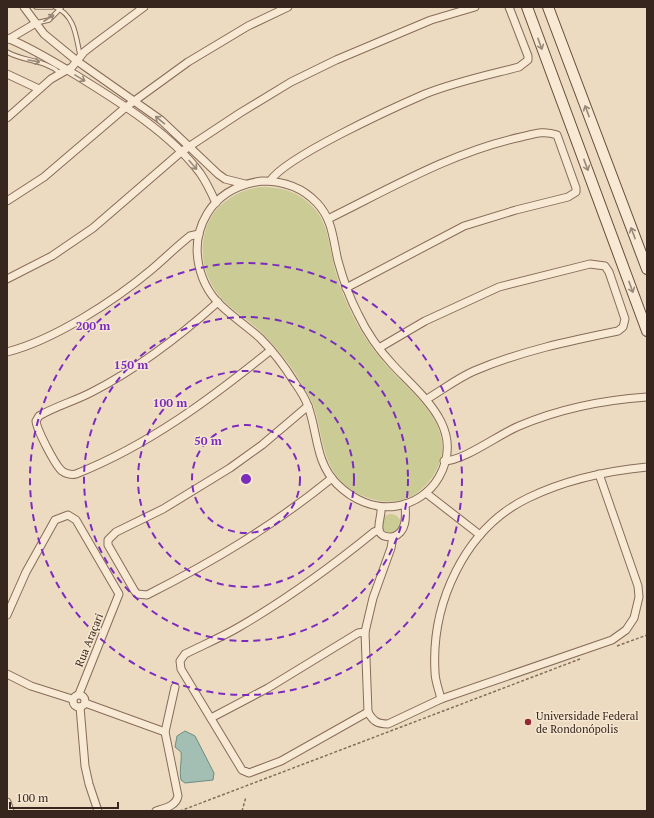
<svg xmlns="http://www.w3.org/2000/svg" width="654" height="818" font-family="'PT Serif',serif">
	<rect width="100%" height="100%" fill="#eddbc1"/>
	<g fill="#cacb95">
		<path d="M262,187C281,187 299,192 312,206C330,224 329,250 336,273C340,288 346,302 353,316C362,335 375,353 389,368C416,397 462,431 433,476C425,489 411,499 396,501C384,503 373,500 363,496C322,478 325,443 314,407C311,398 305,389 300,381C290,364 277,348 263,334C252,323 239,315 227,304C204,283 195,248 210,219C221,200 241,189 262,187Z"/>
		<circle cx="391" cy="524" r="10"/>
	</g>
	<path fill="#a3bfb4" stroke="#6b8d81" d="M185,731L195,736L214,773L213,780L185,783L181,780C179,769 182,762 181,752L175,747L177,736Z"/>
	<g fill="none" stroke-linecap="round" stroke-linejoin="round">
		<g stroke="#866c59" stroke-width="5.5">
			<g id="lane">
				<polyline points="36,7 52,7"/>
				<path d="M55,7C75,15 76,37 80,55"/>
				<polyline points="36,23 49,20 61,8"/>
				<path d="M7,52C25,62 43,59 60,73"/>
			</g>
		</g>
		<g stroke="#866c59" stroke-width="9">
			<g id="street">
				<polyline points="24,7 44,34 77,61 161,120 218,174 225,179 245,184"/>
				<path d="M7,38C32,48 56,63 79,77C121,103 171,134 200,173C207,183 211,192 216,203"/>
				<polyline points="9,39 36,23"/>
				<polyline points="7,74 39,89"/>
				<polyline points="7,118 51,79 72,67 84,52 93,45 144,7"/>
				<path d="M262,181C283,181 303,188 317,203C333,220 333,240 338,261C343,279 349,297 358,314C367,333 379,350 393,365C422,396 466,429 439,477C430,493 414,503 397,506C374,510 352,499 337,484C315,462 318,433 308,406C305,398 300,390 295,383C285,367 273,351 260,338C249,328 237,320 226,310C198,287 188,246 207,214C219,194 239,184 262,181Z"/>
				<path d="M270,181C285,157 395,107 425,94C455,82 488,75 519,67L528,60V56L509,7"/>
				<polyline points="7,201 44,177 126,107 188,62 248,26 288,7"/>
				<path d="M328,219C391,188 452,152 521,137C534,134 544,130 557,135L576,188V192L568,197L516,210L464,226L346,288"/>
				<polyline points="7,279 52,256 93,228 181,152 240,113 291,82 336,60 431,20 475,7"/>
				<path d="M218,302C179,337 139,368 92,392C75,401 56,406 39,416L36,421C37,430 55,465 62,471C66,474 71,475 76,474C149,445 210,399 271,350"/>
				<path d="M379,348L425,321L499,287L590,264L605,266L609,272L625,319L623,327L618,331C569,341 521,351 474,371C458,378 442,390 427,399"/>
				<path d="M7,352C54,340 114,301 151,270C164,259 176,247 190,236L199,234"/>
				<path d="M308,406L262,445L230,468L163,509L116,532L108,540V545L134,590L137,594L147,595C214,561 273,526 332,478"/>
				<path d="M444,461C464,461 499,434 519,426C559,409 603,400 647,397"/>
				<polyline points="426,493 480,535"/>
				<path d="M381,507C383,518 369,538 393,537C407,532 406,517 405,504"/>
				<path d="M393,537L391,548L373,598L365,632L368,712C373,721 377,724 388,724L441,699L612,640L626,630L634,618L639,597L638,586L599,474"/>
				<polyline points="7,615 26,572 55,520 68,515 76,520 119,594 79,694"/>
				<polyline points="7,674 31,686 72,699"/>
				<circle cx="79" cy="701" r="6"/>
				<path d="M441,699C439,690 435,681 435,672C431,604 464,529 528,498C565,480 606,471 647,467"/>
				<polyline points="85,703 165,732"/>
				<polyline points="80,707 85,766 89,784 98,811"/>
				<path d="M368,712L281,761L249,773L242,770L181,669L180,661L185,654C203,645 222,637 239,627C287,599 331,567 374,532L379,530"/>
				<polyline points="211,718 268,688 358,633 365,632"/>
				<polyline points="7,802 10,811"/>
				<path d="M156,811C165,808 176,806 178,796L165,732L175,687"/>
			</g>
		</g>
		<g stroke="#684d3c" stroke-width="12">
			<g id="secondary">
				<polyline points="527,7 647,331"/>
				<polyline points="548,7 647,269"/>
			</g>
		</g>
		<g stroke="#866c59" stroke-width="1.5" stroke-dasharray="3 2" stroke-linecap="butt">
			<polyline points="617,646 647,635"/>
			<polyline points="180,811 580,659"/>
			<polyline points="242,811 246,797"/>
		</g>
		<use href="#lane" stroke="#f8e9d4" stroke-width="3.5"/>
		<use href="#street" stroke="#f8e9d4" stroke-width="7"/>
		<use href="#secondary" stroke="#f8e9d4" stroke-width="10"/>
	</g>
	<defs><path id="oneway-shaft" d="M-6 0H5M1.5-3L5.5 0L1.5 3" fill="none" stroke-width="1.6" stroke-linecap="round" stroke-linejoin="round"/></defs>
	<g stroke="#978878">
		<use href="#oneway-shaft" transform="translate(49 18) rotate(-33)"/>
		<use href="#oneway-shaft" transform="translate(540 44) rotate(70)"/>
		<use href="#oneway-shaft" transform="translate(34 61) rotate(10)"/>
		<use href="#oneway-shaft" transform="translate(80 78) rotate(31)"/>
		<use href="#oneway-shaft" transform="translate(587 111) rotate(-111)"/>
		<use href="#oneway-shaft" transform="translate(160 120) rotate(-141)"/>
		<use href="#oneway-shaft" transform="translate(193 165) rotate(49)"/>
		<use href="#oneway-shaft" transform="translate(586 165) rotate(70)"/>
		<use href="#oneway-shaft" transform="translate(633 233) rotate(-111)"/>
		<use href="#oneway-shaft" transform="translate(631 287) rotate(70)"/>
	</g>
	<g fill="none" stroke="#7b2cbf" stroke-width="2" stroke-dasharray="7 5">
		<circle cx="246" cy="479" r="54"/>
		<circle cx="246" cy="479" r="108"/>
		<circle cx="246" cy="479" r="162"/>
		<circle cx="246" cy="479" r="216"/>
	</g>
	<circle fill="#942936" stroke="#f5e6d0" stroke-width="1.5" cx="528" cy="722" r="4"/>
	<g text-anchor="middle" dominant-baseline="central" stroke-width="3" stroke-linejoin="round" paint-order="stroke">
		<g font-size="11" fill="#36261d" stroke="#f5e6d0">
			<text transform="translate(89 640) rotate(-68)">Rua Araçari</text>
		</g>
		<g font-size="11" fill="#36261d" stroke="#f5e6d0" text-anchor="start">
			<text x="536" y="716">Universidade Federal<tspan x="536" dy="13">de Rondonópolis</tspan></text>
		</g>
	</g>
	<circle cx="246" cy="479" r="6" fill="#7b2cbf" stroke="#f5e6d0" stroke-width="2"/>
	<g font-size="12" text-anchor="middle" font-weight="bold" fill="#7b2cbf" stroke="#f5e6d0" stroke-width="3" stroke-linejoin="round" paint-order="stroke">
		<text x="93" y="330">200 m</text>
		<text x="131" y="369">150 m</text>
		<text x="170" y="407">100 m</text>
		<text x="208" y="445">50 m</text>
	</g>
	<rect width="654" height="818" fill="none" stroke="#36261d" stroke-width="16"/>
	<path d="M10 802v6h108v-6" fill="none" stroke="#36261d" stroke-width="2"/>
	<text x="16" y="802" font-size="12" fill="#36261d" stroke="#f5e6d0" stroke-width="3" paint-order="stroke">100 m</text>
</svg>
